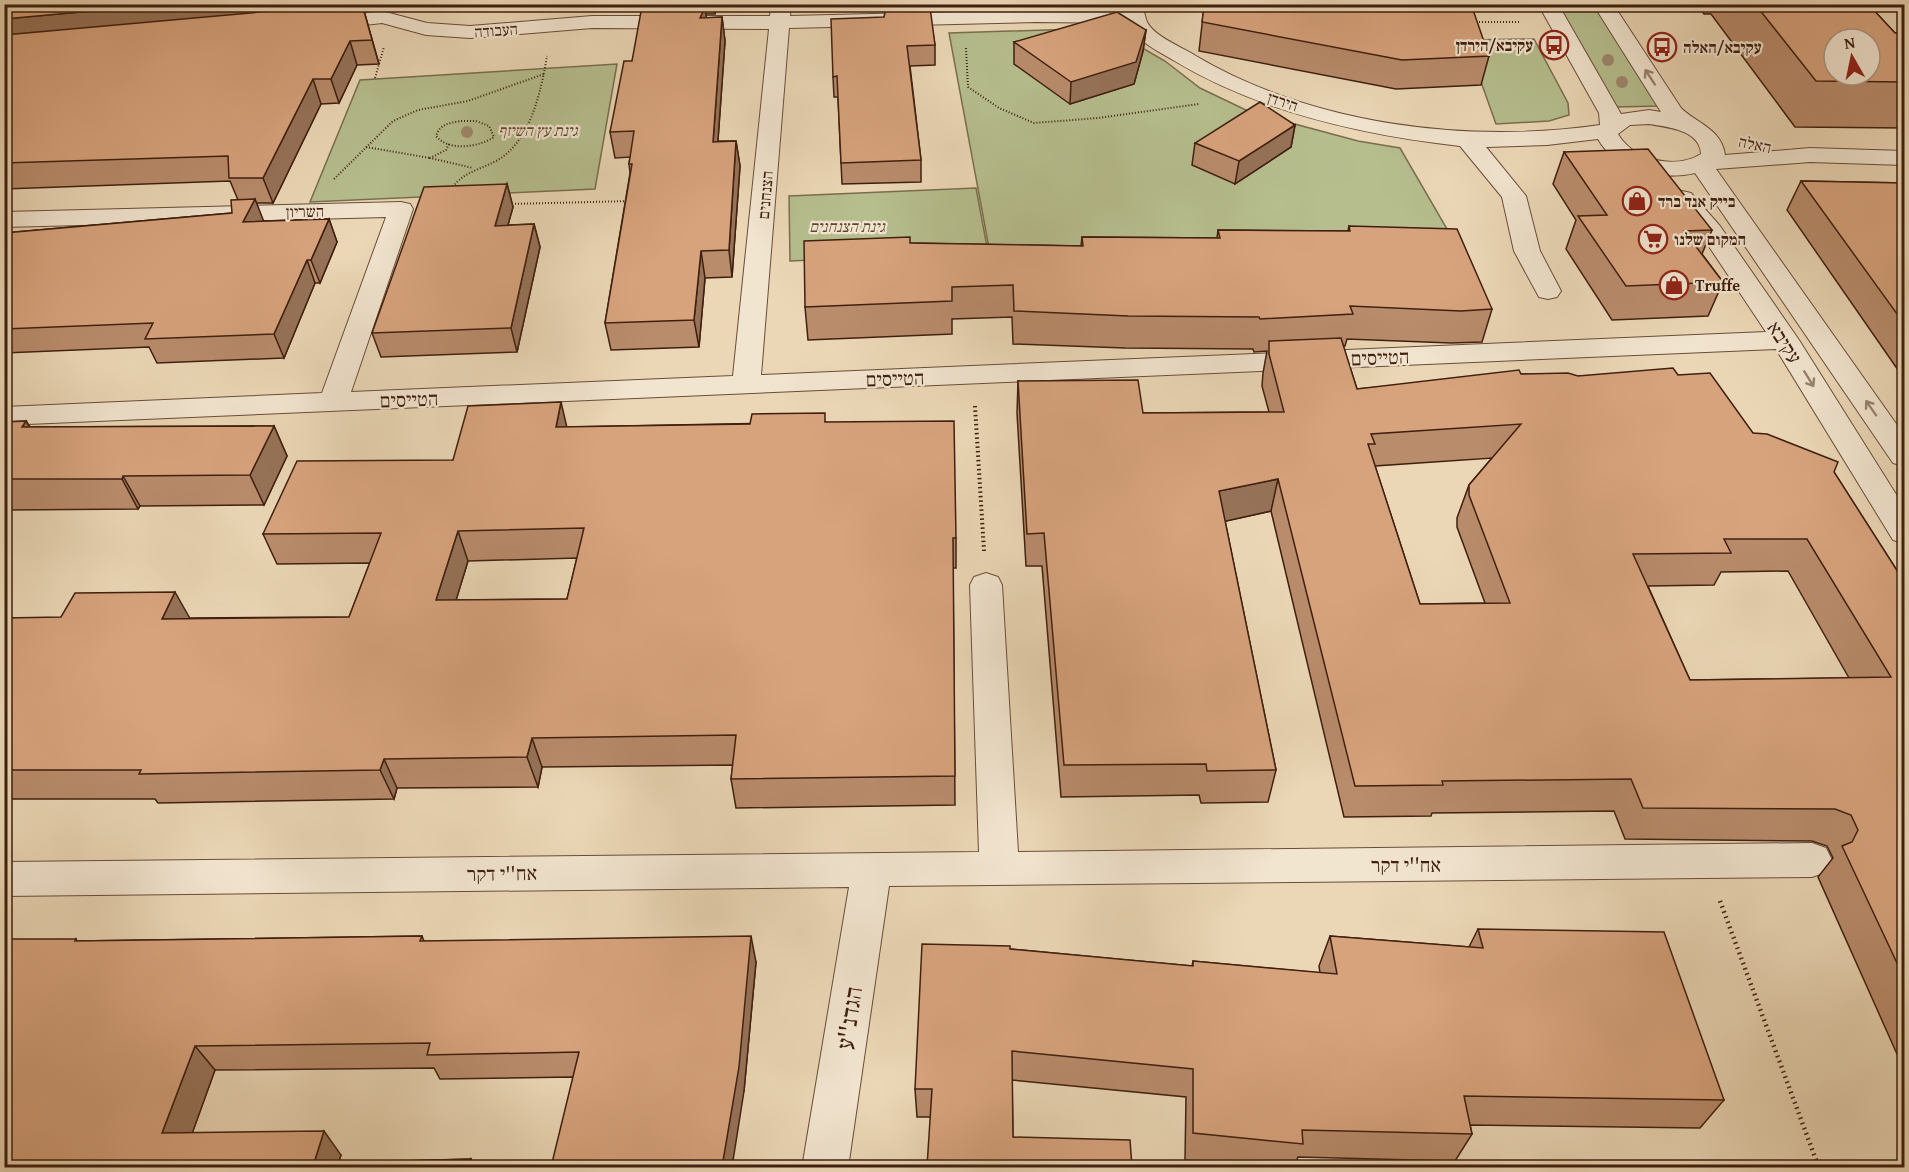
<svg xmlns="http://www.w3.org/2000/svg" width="1909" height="1172" font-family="'Gentium Book Plus','Frank Ruhl Libre',serif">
	<rect width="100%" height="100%" fill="#ebd7b6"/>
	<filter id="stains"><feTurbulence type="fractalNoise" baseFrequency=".00333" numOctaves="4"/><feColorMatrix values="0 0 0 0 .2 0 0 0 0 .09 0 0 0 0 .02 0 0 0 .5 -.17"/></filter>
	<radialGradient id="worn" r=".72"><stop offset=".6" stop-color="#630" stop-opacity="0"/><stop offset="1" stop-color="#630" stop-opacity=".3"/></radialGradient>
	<g fill="#b6be8e" stroke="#7a6e4e" stroke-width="1.5">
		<polygon points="1556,5 1594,5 1660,106 1614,107"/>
		<polygon points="1108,28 1165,61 1200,88 1250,112 1358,141 1400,148 1454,241 992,264 949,33"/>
		<polygon points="1534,39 1568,103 1569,115 1549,121 1496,124 1466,40"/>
		<polygon points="617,64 595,189 310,202 360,80"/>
		<polygon points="976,188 988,252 790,261 789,196"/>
	</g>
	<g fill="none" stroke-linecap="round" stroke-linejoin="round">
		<g stroke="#6a4d39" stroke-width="2">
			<g id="minor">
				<path d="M771,4H791L790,16L1036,10L1123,11L1122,4H1142C1144,10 1145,17 1147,22C1155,37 1182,47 1196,56C1313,125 1467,144 1600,125L1599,113L1538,4H1558L1621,114L1649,110L1661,112L1593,4H1613L1681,108C1696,123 1722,129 1725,155L1810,148L1904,151V165L1810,162L1716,169L1904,435V466L1893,463L1695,173C1661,181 1616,171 1598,139L1547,145L1486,147L1526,196L1540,251L1561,291L1557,297L1548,299L1539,297L1514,251L1502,197L1460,146C1361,135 1259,112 1173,60C1156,50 1137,41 1127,23L1036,22L789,28L761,375L1766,332L1702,236L1670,198L1673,193L1682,191L1691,193L1720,226L1799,340L1904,507V543L1893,540L1776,349L4,425V407L322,393L386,217L4,227V212L401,202L410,204L413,209L351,392L733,376L769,29L592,28L470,38L426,35L382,23L323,30L316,28L313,24L316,20L323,18L382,11L427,23L470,26L592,16H770ZM1649,124C1668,127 1700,130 1701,154C1675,170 1633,160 1618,134L1630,125Z"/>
				<polygon points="986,573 998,577 1002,585 1018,852 1812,843 1826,848 1832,860 1826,872 1812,877 889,886 848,1168 802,1168 849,887 4,896 4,862 979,852 970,585 974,577"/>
			</g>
		</g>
		<g stroke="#3f1f0f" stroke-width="2" stroke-dasharray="1 2" stroke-linecap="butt">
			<polyline points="1473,22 1519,22"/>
			<polyline points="966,48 968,87 999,108 1034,123 1098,118 1199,104"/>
			<polyline points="375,78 384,47"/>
			<path d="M461,121H476L489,126L494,137C479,147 449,152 436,136C440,124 449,123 461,121Z"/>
			<polyline points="449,144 446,150 430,158 473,168"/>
			<polyline points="366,147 430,158"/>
			<polyline points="334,179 393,121 418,110 468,101 544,74"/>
			<path d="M451,189C464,171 480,170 498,160C531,140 541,91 547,56"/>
			<polyline points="509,204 631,201"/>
		</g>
		<polyline stroke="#3f1f0f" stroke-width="4" stroke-dasharray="1.5 3" stroke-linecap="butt" points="975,406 984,551"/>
		<polyline stroke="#3f1f0f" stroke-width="4.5" stroke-dasharray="1.5 4" stroke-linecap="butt" points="1720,901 1819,1168"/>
		<use href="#minor" fill="#f2e5d0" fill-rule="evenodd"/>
	</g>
	<g fill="#9d886c">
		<circle cx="1608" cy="60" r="6"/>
		<circle cx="1622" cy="82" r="6"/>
		<circle cx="467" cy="132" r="6"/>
	</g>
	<g fill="#b98c6c" stroke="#3f1f0f" stroke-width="1.5" fill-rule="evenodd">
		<polygon points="4,4 362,4 379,64 357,65 339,103 321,104 273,203 256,203 263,221 329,219 337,242 320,283 315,283 284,358 157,363 149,347 4,353 4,233 232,213 238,200 230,181 4,189"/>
		<polygon points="652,4 718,4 715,14 706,14 706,18 722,17 725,41 718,141 736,141 740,166 732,277 705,278 699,347 611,350 605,323 630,173 629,164 630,157 615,158 610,132 632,61 652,7"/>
		<polygon points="890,4 928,4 935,45 935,65 910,66 921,160 921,182 842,184 838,97 834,97 833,77 884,17 890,8"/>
		<polygon points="1697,4 1868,4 1895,33 1905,33 1905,128 1795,127 1711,14 1704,14"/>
		<polygon points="1204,7 1489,56 1481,85 1396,89 1199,51"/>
		<polygon points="1146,30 1143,51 1134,84 1070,104 1014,64 1014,42"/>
		<polygon points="1295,125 1291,147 1235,184 1192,165 1195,143"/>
		<polygon points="1564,152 1712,230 1702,254 1723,282 1708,316 1612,320 1566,249 1576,220 1553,184"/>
		<polygon points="1801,181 1905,183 1905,380 1787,210"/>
		<polygon points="507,184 513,207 508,225 534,224 540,247 517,352 381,357 372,333"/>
		<path d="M1349,226L1492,309L1482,342L1451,343L1347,339L1345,346H1343L1357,389L1521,374L1578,376L1678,375L1753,433L1834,472L1905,583V1072L1818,877L1833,858L1827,846L1812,841L1625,839L1614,811L1432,813L1431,816L1344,817L1271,511L1225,521L1276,770L1268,802L1201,803L1199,795L1061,797L1042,566H1026L1017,413L1018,381L1143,413L1269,412L1262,386L1263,373L1267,351L1254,352L1253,349L1125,348L1013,344L1012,317L952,319V334L808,340L805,307L910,243L1081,246L1082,237L1217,238L1218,230L1348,231ZM1492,458L1469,485L1457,518V527L1485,603L1420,604L1375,466ZM1788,571L1849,678L1690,680L1648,586L1714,585L1721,572Z"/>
		<polygon points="26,421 30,427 274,426 287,456 264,505 140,506 138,509 6,510 4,512 4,422"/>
		<path d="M826,422L956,538V568H953L955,805L736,808L731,779L733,765L542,767L538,787L397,788L394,799L158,803L155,799H4V618H190L349,617L370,563L277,564L263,534L453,460L567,427ZM577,558L567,599L456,600L468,561Z"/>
		<polygon points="1478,929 1724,1100 1700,1128 1470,1125 1472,1134 1455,1161 1298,1157 1294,1167 1257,1167 1185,1160 1186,1097 1012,1080 1013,1137 1132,1167 930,1117 917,1117 915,1089 1010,949 1192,966 1193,961 1320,973 1319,966 1330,936 1469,947"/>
		<polygon points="422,936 424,941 756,962 744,1091 573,1077 440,1079 434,1068 215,1070 192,1133 341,1155 338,1163 471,1159 476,1167 4,1167 76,939 77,941"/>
	</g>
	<g fill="#967258" stroke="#3f1f0f" stroke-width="1.5">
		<polygon points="168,4 362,4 379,64 364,11 4,44 4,19"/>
		<polygon points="713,4 718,4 715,14"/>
		<polygon points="705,7 708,31 700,18"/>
		<polygon points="722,17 725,41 716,167 713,142"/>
		<polygon points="1146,30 1143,51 1134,84 1070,104 1071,82"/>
		<polygon points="350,41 357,65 339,103 331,79"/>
		<polygon points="313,79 321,104 273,203 263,178"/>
		<polygon points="1295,125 1291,147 1235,184 1239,161"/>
		<polygon points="736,141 740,166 732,277 729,250"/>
		<polygon points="507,184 513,207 501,249 495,226"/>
		<polygon points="255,199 264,222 243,222"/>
		<polygon points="329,219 337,242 320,283 311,260"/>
		<polygon points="534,224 540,247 517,352 511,328"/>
		<polygon points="701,251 705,278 699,347 694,320"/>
		<polygon points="307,260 315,283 284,358 274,334"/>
		<polygon points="561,402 568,432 556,427"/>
		<polygon points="26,421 44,451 22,427"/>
		<polygon points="274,426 287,456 264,505 250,475"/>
		<polygon points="123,476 140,506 138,509 122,479"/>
		<polygon points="1278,479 1271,511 1213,524 1219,491"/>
		<polygon points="458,531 468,561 447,630 436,600"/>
		<polygon points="175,592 192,622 162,619"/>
		<polygon points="532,738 542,767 538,787 527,757"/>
		<polygon points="384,759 397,788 394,799 380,770"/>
		<polygon points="751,936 756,962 744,1091 732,1167 722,1167"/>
		<polygon points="195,1046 215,1070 184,1156 162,1133"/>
		<polygon points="324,1131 341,1155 337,1167 314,1163"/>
		<polygon points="471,1159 476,1167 469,1167"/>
	</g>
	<g fill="#d7a37d" stroke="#3f1f0f" stroke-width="1.5" fill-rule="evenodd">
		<polygon points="4,4 168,4 4,19"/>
		<polygon points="350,4 362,4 372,40 350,41 331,79 313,79 263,178 229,178 228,156 4,163 4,35"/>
		<polygon points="1286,4 1471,4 1489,56 1402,60 1202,22 1204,7"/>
		<path d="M1755,4H1868L1895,33H1905V82L1816,81ZM1834,39H1870V75H1834Z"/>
		<polygon points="642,6 705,7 700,18 722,17 713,142 736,141 729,250 701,251 694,320 605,323 632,164 629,164 634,131 610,132 624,61 632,61"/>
		<polygon points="930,7 935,45 907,46 921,160 841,163 837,76 833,77 831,19 884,17 886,8"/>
		<polygon points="1117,12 1146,30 1136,62 1071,82 1014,42"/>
		<polygon points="1260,102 1295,125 1239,161 1195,143"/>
		<polygon points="1648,149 1712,230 1684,231 1723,282 1626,286 1578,216 1607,215 1564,152"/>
		<polygon points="1801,181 1905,183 1905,325"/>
		<polygon points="507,184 495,226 534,224 511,328 372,333 424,187"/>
		<polygon points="255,199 243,222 329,219 311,260 307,260 274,334 145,339 153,323 4,329 4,233 232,213 231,200"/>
		<polygon points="1349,226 1457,229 1492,309 1461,311 1350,306 1353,314 1260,319 1259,317 1128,316 1014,311 1013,285 952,287 952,301 805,307 804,241 910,237 910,243 1083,246 1082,237 1220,238 1218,230 1350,231"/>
		<path d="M1341,338L1357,389L1519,370L1521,374L1568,373L1578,376L1673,368L1678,375L1710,373L1753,433L1767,434L1838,462L1834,472L1905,583V980L1842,846L1852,842L1858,830L1851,815L1835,809L1643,808L1631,779L1442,781L1443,785L1355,786L1278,479L1219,491L1276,770L1207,771L1206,764L1064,765L1044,533L1027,534L1018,381L1138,380L1143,413L1284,412L1269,354V341ZM1521,424L1469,485V495L1510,603L1420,604L1368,444H1375L1371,434ZM1724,539H1807L1891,677L1690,680L1633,554L1731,553Z"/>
		<path d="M561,402L556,427L750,424L752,414L825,413V422L954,421L956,538H953L955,776L731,779L736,735L532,738L527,757L384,759L380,770L139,774L141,770H4V618L61,617L75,593L175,592L162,619L349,617L381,533L263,534L297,461L453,460L468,406ZM584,528L567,599L436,600L458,531Z"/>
		<polygon points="26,421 22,427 274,426 250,475 123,476 122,479 4,479 4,422"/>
		<polygon points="1478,929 1664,932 1724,1100 1464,1096 1472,1134 1302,1130 1303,1144 1193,1133 1193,1069 1012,1051 1013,1137 1130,1140 1132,1167 927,1167 932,1089 915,1089 922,944 1010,946 1010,949 1193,966 1193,961 1337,974 1330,936 1483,948"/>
		<polygon points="422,936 420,941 751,936 739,1067 722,1167 551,1167 579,1052 427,1055 430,1043 195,1046 162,1133 324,1131 314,1163 471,1159 469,1167 4,1167 4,939 76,939 75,941"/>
	</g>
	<defs><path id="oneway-shaft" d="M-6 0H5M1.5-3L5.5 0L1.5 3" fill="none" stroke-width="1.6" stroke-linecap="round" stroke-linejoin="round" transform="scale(1.5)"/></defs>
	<g stroke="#988270">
		<use href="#oneway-shaft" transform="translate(1650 77) rotate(-123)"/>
		<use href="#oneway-shaft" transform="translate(1809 379) rotate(58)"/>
		<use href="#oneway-shaft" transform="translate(1871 408) rotate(-125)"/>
	</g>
	<defs>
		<g id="bus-ring" transform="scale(1.5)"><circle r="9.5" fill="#f2e5d0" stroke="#8f2418" stroke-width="1.5"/><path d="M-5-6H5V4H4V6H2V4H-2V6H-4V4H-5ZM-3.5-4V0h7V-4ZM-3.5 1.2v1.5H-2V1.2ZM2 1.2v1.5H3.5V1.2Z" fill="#8f2418"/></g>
		<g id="shop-ring" transform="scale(1.5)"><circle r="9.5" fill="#f2e5d0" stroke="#8f2418" stroke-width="1.5"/><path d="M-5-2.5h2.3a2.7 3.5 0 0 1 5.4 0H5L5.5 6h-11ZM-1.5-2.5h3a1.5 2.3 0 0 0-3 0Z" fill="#8f2418"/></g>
		<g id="supermarket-ring" transform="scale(1.5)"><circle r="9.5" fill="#f2e5d0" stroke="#8f2418" stroke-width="1.5"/><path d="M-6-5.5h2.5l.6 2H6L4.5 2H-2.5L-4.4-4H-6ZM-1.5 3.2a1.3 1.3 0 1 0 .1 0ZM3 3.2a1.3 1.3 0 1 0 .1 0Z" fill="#8f2418"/></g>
	</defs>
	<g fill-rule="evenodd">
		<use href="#bus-ring" x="1554" y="45"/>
		<use href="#bus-ring" x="1662" y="47"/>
		<use href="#shop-ring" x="1637" y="201"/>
		<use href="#supermarket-ring" x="1653" y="239"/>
		<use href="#shop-ring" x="1674" y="285"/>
	</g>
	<g text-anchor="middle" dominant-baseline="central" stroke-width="4.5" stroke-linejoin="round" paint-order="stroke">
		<g font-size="16" fill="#3f1f0f" stroke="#f2e5d0">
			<text transform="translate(496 30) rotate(-4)">העבודה</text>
			<text transform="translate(1283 101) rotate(18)">הירדן</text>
			<text transform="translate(1755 144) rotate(12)">האלה</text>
			<text transform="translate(765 195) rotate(-85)">הצנחנים</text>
			<text transform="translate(305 211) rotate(-1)">השריון</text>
		</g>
		<g font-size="16" font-weight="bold" fill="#3f1f0f" stroke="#f2e5d0" text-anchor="start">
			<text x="1533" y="45" text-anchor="end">עקיבא/הירדן</text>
			<text x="1683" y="47">עקיבא/האלה</text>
			<text x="1658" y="201">בייק אנד ברד</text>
			<text x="1674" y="239">המקום שלנו</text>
			<text x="1695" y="285">Truffe</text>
		</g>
		<g font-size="16" font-style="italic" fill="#5d472f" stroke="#f2e5d0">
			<text x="538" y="130">גינת עץ השיזף</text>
			<text x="847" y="226">גינת הצנחנים</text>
		</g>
		<g font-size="20" fill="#3f1f0f" stroke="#f2e5d0">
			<text transform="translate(1785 342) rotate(57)">עקיבא</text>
			<text transform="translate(1380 357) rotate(-2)">הטייסים</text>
			<text transform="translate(895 378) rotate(-2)">הטייסים</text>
			<text transform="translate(409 399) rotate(-2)">הטייסים</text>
			<text x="1406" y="864">אח''י דקר</text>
			<text transform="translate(502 873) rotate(-1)">אח''י דקר</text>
		</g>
		<g font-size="24" fill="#3f1f0f" stroke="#f2e5d0">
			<text transform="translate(849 1018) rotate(-81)">הגדנ''ע</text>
		</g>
	</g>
	<rect width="1909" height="1172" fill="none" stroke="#ebd7b6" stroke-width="24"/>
	<rect x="6" y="6" width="1897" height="1160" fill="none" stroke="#3f1f0f" stroke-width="3"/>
	<rect x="12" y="12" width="1885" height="1148" fill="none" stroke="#3f1f0f" stroke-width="1.5"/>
	<g transform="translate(1852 57) rotate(351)"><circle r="28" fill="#f2e5d0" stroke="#aa9683" stroke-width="1.5"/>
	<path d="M0-4.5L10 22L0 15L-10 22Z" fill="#8f2418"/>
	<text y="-9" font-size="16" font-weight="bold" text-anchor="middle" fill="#3f1f0f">N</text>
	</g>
	<rect width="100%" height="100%" filter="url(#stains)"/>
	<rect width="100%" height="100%" fill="url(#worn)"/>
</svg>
